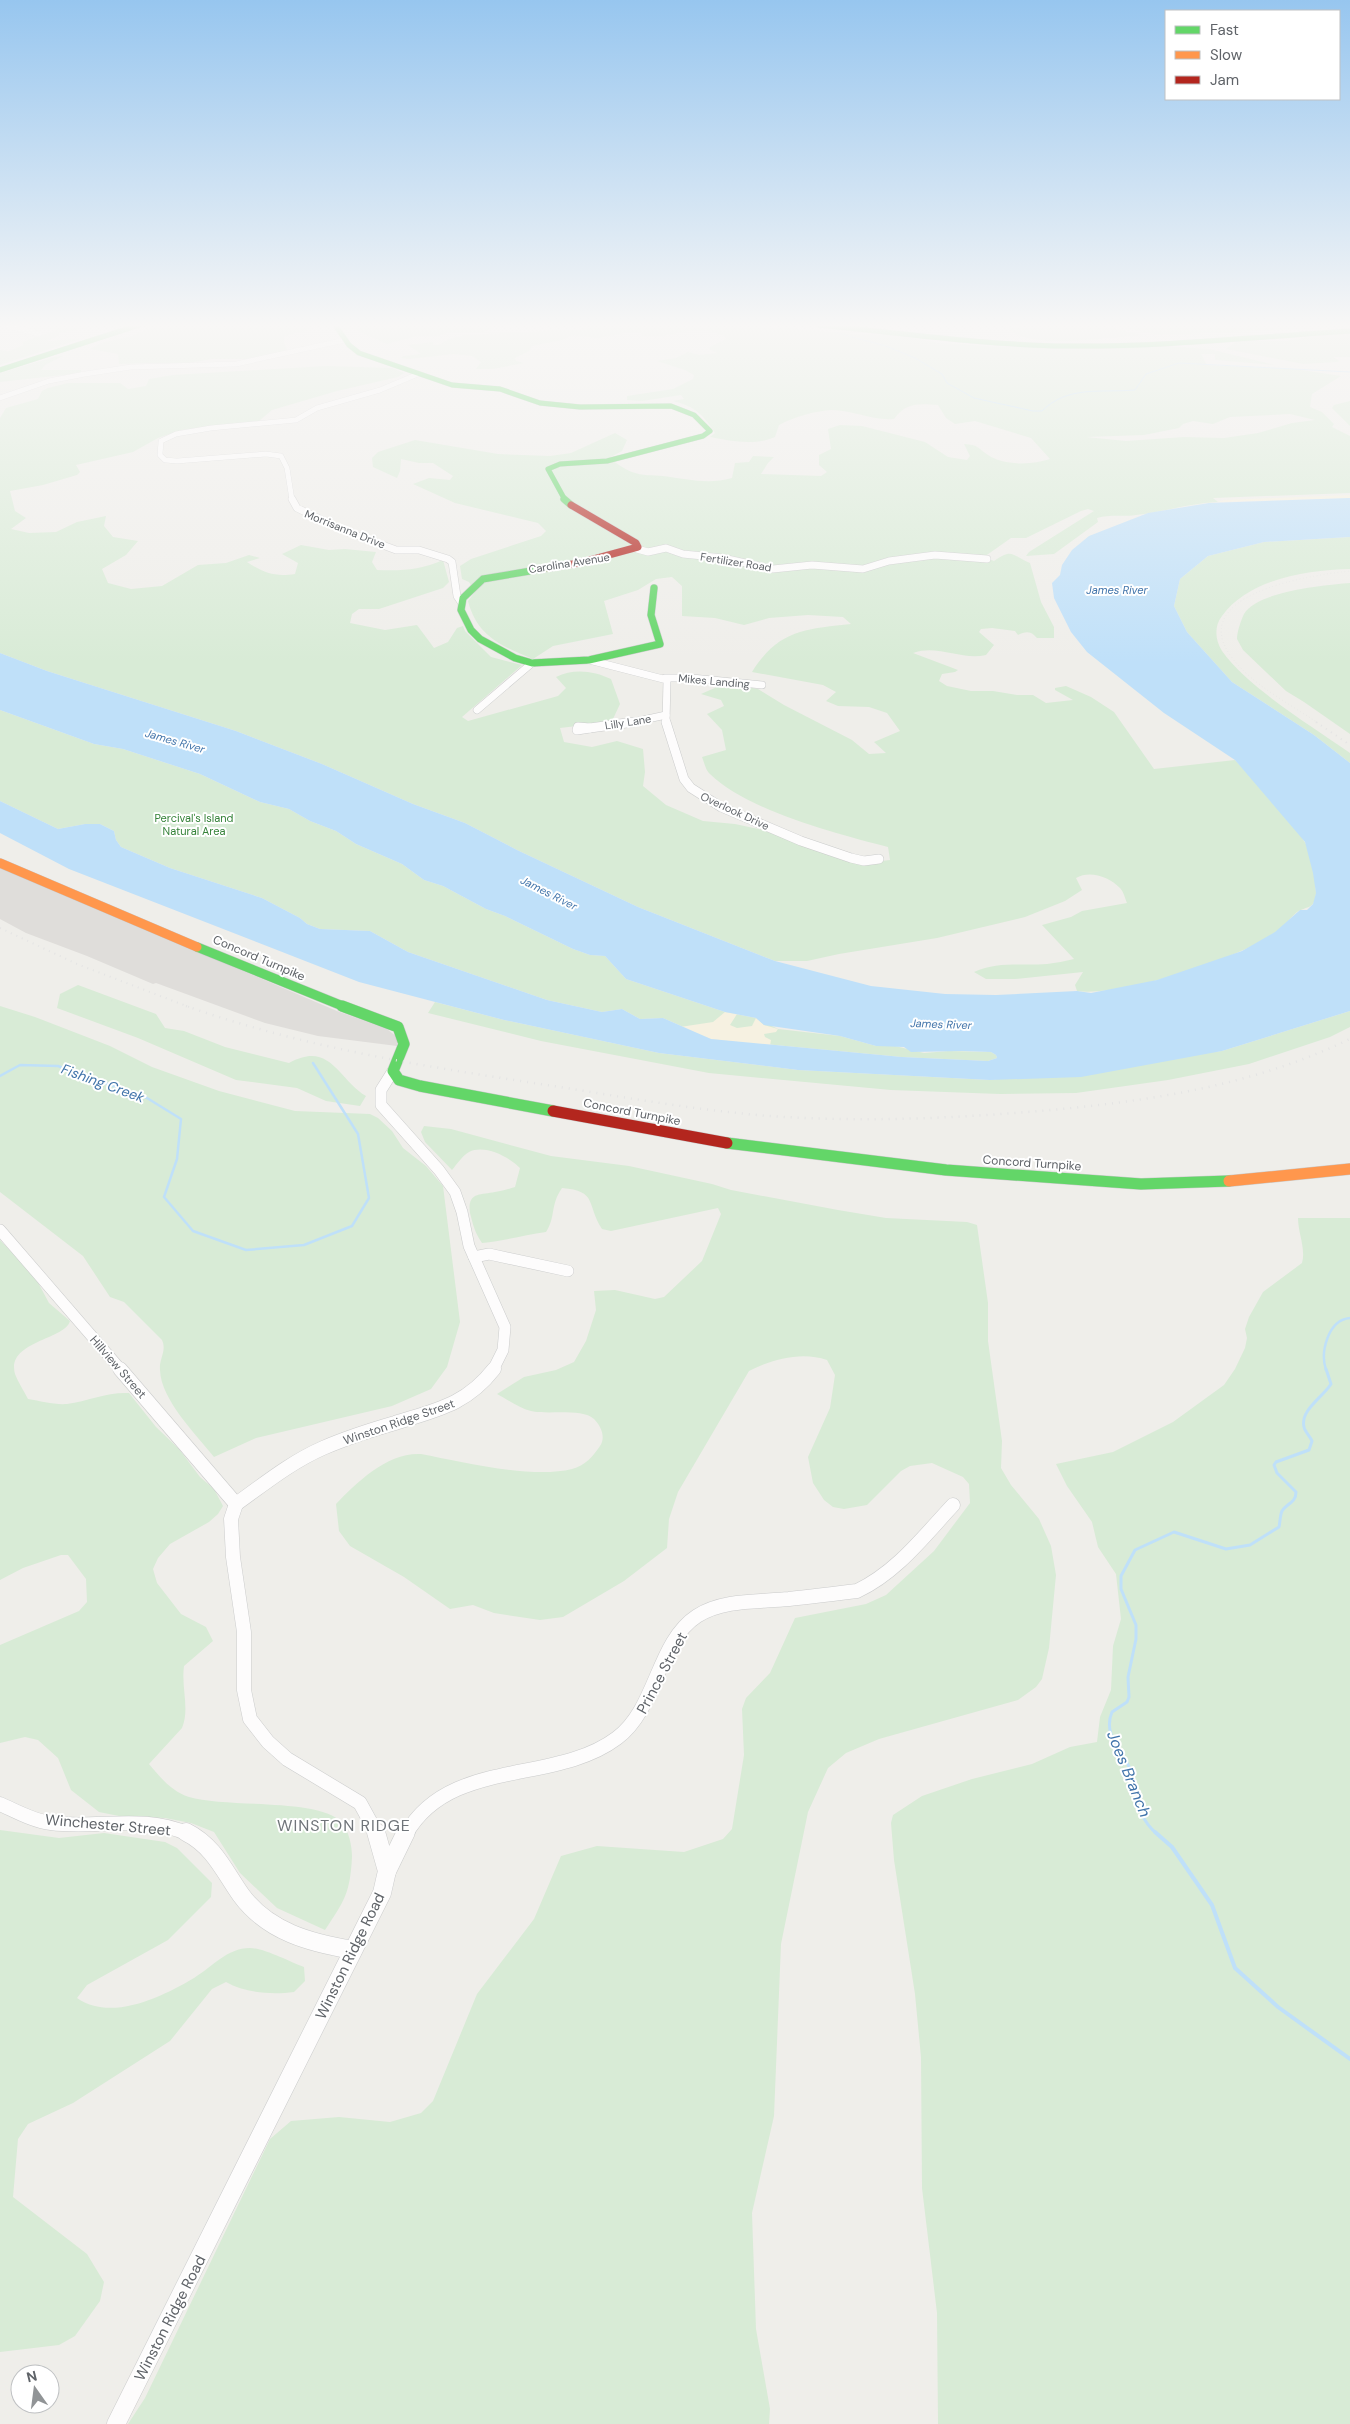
<svg xmlns="http://www.w3.org/2000/svg" width="1350" height="2424" font-family="'DM Sans',sans-serif">
	<rect width="100%" height="100%" fill="#efeeea"/>
	<polygon fill="#dfddda" points="0,867 337,1011 387,1029 397,1037 397,1046 318,1036 265,1023 156,983 153,984 87,956 26,933 0,919"/>
	<g fill="#d8ebd6" fill-rule="evenodd">
		<path d="M38,325H105L59,333V336L47,341L80,339L0,365V350L9,351L24,345L22,342L57,330C48,325 37,332 26,329Z"/>
		<polygon points="157,325 315,325 309,330 284,336 284,343 288,352 245,361 243,359 212,359 183,364 148,363 119,364 118,354 90,349 101,343 132,336"/>
		<polygon points="339,325 519,325 501,326 479,333 446,333 439,336 417,336 387,344 354,329 343,330"/>
		<path d="M573,325H755L865,335H897L939,343L987,346L1066,349L1164,346L1209,349L1275,365L1215,360V354H1201L1207,365L1295,369L1341,376L1312,394L1310,407L1322,412L1334,424L1332,427L1350,436V493L1213,498L1218,502C1190,503 1164,512 1136,515C1122,517 1111,514 1097,518L1098,522L1054,554L1026,556L1029,552L1094,511L1088,509L1081,511L1026,538H1011L984,557L994,561C1013,547 1012,556 1030,563L1041,602L1054,627V638H1037C1031,631 1026,631 1018,635L1015,631L992,628L981,629L979,632L994,645L986,655C962,661 938,644 913,653L958,670L955,672L942,674L939,681L947,686L971,691H993L1017,695H1033L1046,703L1073,700L1055,690V688L1066,686L1091,697L1114,712L1154,769L1235,760C1257,783 1288,814 1304,841C1311,851 1316,880 1316,893C1315,910 1306,906 1297,912C1289,919 1283,927 1275,933C1237,959 1122,997 1077,991L1075,985L1083,972L1015,979H986L974,972C998,961 1021,966 1047,964C1056,963 1065,961 1074,959L1042,925L1071,917L1082,911L1127,903C1125,899 1124,892 1120,888C1109,877 1090,870 1076,878L1082,890L1065,901L1025,917L937,938L839,954L807,961H775L638,907L517,850L465,823L413,804L322,764L236,731L47,671L0,653V418L6,408L38,399L42,391L48,388L68,383H120L128,389L146,386L149,379L173,375L326,366L392,368L404,373L398,377L337,391L272,410L259,421L181,430L158,438L133,452L76,465L80,472L77,475L43,485L10,491L15,511L26,518L11,529L29,533L56,532L77,522L106,516L104,526L113,537L138,541L126,555L102,569L108,583L131,589L162,586L198,565L226,563L249,555L260,558L247,562C264,573 274,577 295,574L298,563L282,554L301,545L329,550L345,549L376,552L372,562L377,570C401,571 421,570 443,560L449,582L443,588L379,609H359L352,614L350,623L385,630L417,625L434,648L448,642L457,628L463,626L465,631L491,657L522,665L462,717L468,721L558,696L566,688L556,677C574,668 594,671 611,679L620,704L613,719L603,723L560,728L564,742L592,747L617,741L643,749L645,772L643,786L666,805L703,821L735,824L763,830L828,855L864,863L890,860L888,847C838,834 748,811 710,774C706,771 704,762 702,757L726,750L722,730L707,714L724,706L721,700L701,694L717,687L733,685L758,689L784,705L852,740L869,754L886,753L874,742L900,731L887,713L869,707L838,706L826,701L836,692L823,685L752,672C778,630 805,629 851,624L843,617L808,615L769,618L744,625L715,618L682,616V586L672,577L656,579L638,590L604,601L613,634L553,646L533,659C501,646 477,636 468,601L475,592L469,582L462,579L460,566L471,559L541,536L546,531L538,523L455,503L413,484L429,478L450,480L453,476L433,463H419L401,459L400,471L397,478L373,467L372,458L378,452L415,440L498,454L550,456L571,453L615,433L627,440L622,451L609,458C616,463 624,469 632,472C643,476 652,475 663,476C687,479 708,485 732,478L735,463L749,462L753,456L774,457L768,463L761,474L821,476L827,472L819,465V455L831,449L828,429L840,425L862,426L925,442L948,457L967,460L970,456L964,444C979,445 976,447 988,455C1005,466 1032,465 1050,459L1031,438L975,421L955,424L946,418L938,405C918,404 907,402 894,419C872,421 853,410 832,410C814,411 794,417 779,425L775,437C754,446 731,441 710,437L715,433C703,414 694,406 673,401L684,399L681,395L642,401L627,400V396L673,389L693,379L694,375L685,370L657,361L676,358L688,352L699,355L717,353L709,349L710,347L726,339L724,336C692,321 673,340 642,336L641,332H630L598,338L573,335L562,340L532,346L529,351L515,358L516,361L524,363L493,369H476L481,362L472,356L454,354L409,359L401,358L403,356L421,354L408,345L433,342V345H439L449,339L465,335L584,329ZM1290,414L1315,420L1292,423L1258,433L1224,438L1184,437L1126,441L1086,437L1144,435L1179,428L1183,424L1193,421L1213,424L1230,417Z"/>
		<path d="M1020,325H1094L1145,335C1114,336 1031,351 1009,329Z"/>
		<polygon points="1111,325 1350,325 1350,327 1159,335"/>
		<polygon points="1350,334 1350,357 1333,357 1340,361 1337,362 1303,364 1226,349 1237,341 1285,341 1321,335"/>
		<polygon points="63,356 45,365 41,370 81,370 81,373 0,382 0,373 54,357"/>
		<polygon points="1350,401 1350,426 1332,408 1334,405"/>
		<path d="M1350,537V569C1307,570 1249,579 1222,616C1214,626 1215,640 1222,651C1248,688 1312,726 1350,753V763L1314,735L1232,682L1187,632L1174,606L1180,579L1208,556L1264,542Z"/>
		<path d="M1350,583V734L1304,702L1286,691L1243,650L1237,639C1237,632 1241,620 1244,614C1257,591 1326,585 1350,583Z"/>
		<polygon points="0,710 94,744 123,749 200,774 260,802 289,809 310,821 336,831 356,844 402,864 424,880 443,886 486,909 505,916 573,949 590,955 605,956 626,979 725,1012 756,1018 778,1029 840,1036 876,1046 891,1045 924,1053 949,1051 991,1052 996,1055 997,1058 988,1061 902,1057 711,1039 663,1018 640,1019 622,1009 602,1012 547,1000 408,952 370,931 320,929 307,924 300,918 262,898 170,868 121,847 116,840 114,831 100,824 85,824 58,829 0,801"/>
		<path d="M78,985L156,1014L165,1028L184,1031L225,1047L289,1063C330,1040 338,1079 366,1096L360,1106L326,1101L297,1088L236,1080L138,1038L57,1008L60,994Z"/>
		<polygon points="435,1002 504,1020 659,1053 798,1070 990,1080 1222,1051 1350,1011 1350,1027 1330,1037 1249,1064 1168,1080 1076,1093 1000,1094 891,1090 709,1073 541,1041 428,1013"/>
		<path d="M0,1006L35,1017L110,1046L152,1067L219,1091L295,1111L370,1114L378,1118L392,1131L403,1148L426,1166L443,1186L460,1322L447,1367L431,1389L392,1406L256,1438L214,1457C196,1434 161,1400 160,1370C159,1358 167,1351 162,1340L124,1302L110,1297L83,1256L0,1192Z"/>
		<path d="M424,1126L451,1129L551,1156L629,1166L712,1184L731,1190L838,1210L886,1218L967,1222L977,1225L988,1303V1341L1002,1441L1001,1468L1011,1485L1039,1519L1051,1546L1056,1575L1049,1648L1042,1679L1036,1687L1018,1700L879,1739L846,1753L828,1768L808,1812L781,1944L774,2116L752,2213L756,2329L770,2409L769,2424H128L145,2398L270,2139L291,2121L339,2117L390,2122L421,2113L433,2101L477,1994L534,1919L561,1856L597,1846L684,1852L723,1839L732,1829L744,1755L742,1709L746,1698L770,1673L795,1618L866,1604L886,1595L934,1551L970,1503L969,1484L963,1477L932,1463L910,1466L901,1471L867,1505L844,1509L833,1507L824,1500L813,1483L808,1457L830,1408L835,1375L827,1360C802,1351 772,1359 749,1371L678,1492L669,1519L667,1548L624,1581L563,1617L540,1620L494,1613L473,1605L450,1609L404,1577L350,1546L339,1531L336,1504C357,1482 388,1452 421,1454C462,1462 532,1479 572,1469C585,1466 593,1456 600,1446C606,1437 601,1426 594,1419C582,1408 547,1415 531,1411C519,1408 507,1399 497,1394L524,1377L556,1370L574,1362L586,1341L596,1310L594,1291L615,1290L655,1299L664,1297L702,1261L721,1214L718,1208L611,1231L602,1229C586,1204 598,1191 562,1188C550,1205 556,1217 546,1232C524,1235 504,1241 482,1243C475,1233 473,1225 470,1213C467,1192 480,1195 495,1192C502,1191 509,1189 515,1187L520,1168C509,1157 485,1144 469,1152C463,1155 457,1164 452,1170L425,1142L421,1132Z"/>
		<path d="M1298,1218H1350V2424H938L937,2313L922,2188L921,2057L915,1994L894,1860L891,1823L893,1815L922,1796L972,1779L1032,1764L1070,1747L1097,1742L1100,1717L1111,1690L1113,1646L1121,1619L1116,1574L1098,1547L1092,1522L1067,1486L1056,1464L1113,1452L1173,1422L1224,1385L1235,1369L1245,1348L1247,1338L1245,1329L1249,1317L1263,1292L1302,1263C1306,1249 1298,1233 1298,1218Z"/>
		<path d="M0,1240L35,1277L49,1303L70,1321C65,1340 6,1341 15,1374C18,1382 24,1391 28,1399C41,1401 54,1405 67,1404C88,1401 107,1392 129,1393L156,1427L179,1449L200,1477L214,1489L223,1506L218,1514L209,1522L170,1544L158,1558L153,1569L157,1583L181,1614L206,1627L213,1641L184,1666C181,1688 190,1709 182,1728L149,1764C161,1778 171,1791 189,1797C224,1808 320,1798 341,1822C349,1830 352,1846 352,1857C350,1893 345,1900 325,1930L277,1908L240,1873L214,1832L191,1823L165,1818L124,1817L99,1812L71,1790L58,1758L38,1740L25,1737L0,1743V1645L79,1611L87,1602L86,1579L68,1555H61L23,1568L0,1580Z"/>
		<path d="M0,1830L59,1838L104,1833L165,1842L177,1848L212,1883L211,1897L168,1940L87,1985L77,1998C111,2022 162,1997 194,1978C212,1967 227,1948 250,1948C264,1948 290,1962 304,1967L305,1981L294,1992C272,1995 245,1993 226,1982L212,1989L170,2041L73,2103L28,2124L18,2139L13,2197L87,2254L104,2282L100,2301L75,2336L59,2345L0,2352Z"/>
	</g>
	<g fill="#f6f1e1">
		<polygon points="1350,495 1350,498 1217,502 1225,500"/>
		<polygon points="725,1012 737,1014 730,1025 737,1028 752,1026 756,1018 764,1025 778,1029 776,1032 764,1034 765,1037 771,1040 770,1046 711,1039 680,1027 713,1022"/>
	</g>
	<polygon fill="#bfe0f9" points="1350,498 1350,537 1264,542 1208,556 1180,579 1174,606 1187,632 1232,682 1314,735 1350,763 1350,1011 1222,1051 1081,1077 990,1080 798,1070 659,1053 504,1020 359,982 69,869 0,833 0,801 58,829 85,824 100,824 114,831 116,840 121,847 170,868 262,898 300,918 307,924 320,929 370,931 408,952 547,1000 602,1012 622,1009 640,1019 663,1018 711,1039 902,1057 988,1061 997,1058 996,1055 991,1052 962,1051 911,1052 904,1047 876,1046 840,1036 764,1025 756,1018 725,1012 626,979 605,956 590,955 573,949 505,916 486,909 443,886 424,880 402,864 356,844 336,831 310,821 289,809 260,802 200,774 123,749 94,744 0,710 0,653 47,671 236,731 322,764 413,804 465,823 517,850 638,907 775,961 871,986 945,994 996,995 1077,991 1091,993 1157,980 1242,951 1275,932 1300,910 1307,910 1313,904 1316,893 1313,873 1305,842 1235,760 1164,713 1087,652 1071,632 1054,598 1052,583 1060,575 1062,565 1072,550 1089,536 1148,513 1209,503"/>
	<g fill="none" stroke-linecap="round" stroke-linejoin="round">
		<path stroke="#bfe0f9" stroke-width="1" d="M834,332L886,346L915,358L942,374L947,383L974,398L1033,411H1042C1068,385 1101,393 1135,390L1146,374L1179,363L1350,372"/>
		<g stroke="#bfe0f9" stroke-width="2.5">
			<polyline points="0,1076 20,1065 58,1066 147,1098 181,1119 177,1159 164,1197 193,1231 246,1250 304,1245 352,1226 369,1198 358,1134 313,1063"/>
			<path d="M1326,1370C1320,1352 1328,1320 1350,1318"/>
		</g>
		<path stroke="#bfe0f9" stroke-width="3" d="M1157,1834C1133,1813 1141,1796 1131,1771C1123,1751 1102,1735 1112,1712L1127,1702L1129,1697L1128,1677L1136,1639V1625L1121,1589V1576L1135,1550L1174,1532L1226,1549L1250,1545L1279,1527C1280,1523 1280,1515 1282,1511C1287,1503 1296,1503 1296,1492L1277,1473L1274,1465L1276,1462L1309,1450L1312,1441C1310,1436 1305,1432 1304,1427C1300,1410 1323,1397 1331,1384L1326,1369"/>
		<polyline stroke="#bfe0f9" stroke-width="4" points="1155,1832 1172,1847 1212,1905 1235,1968 1278,2007 1350,2059"/>
		<g stroke="#cbcccc" stroke-width="5.5">
			<g id="street-far5">
				<polyline points="4,325 39,334"/>
				<polyline points="0,398 49,381 85,374 131,367 236,364 345,340"/>
				<polyline points="292,500 287,468 281,456 266,454 177,461 165,460 160,455 161,441 176,434 211,428 296,420 317,408 380,390 418,374"/>
			</g>
		</g>
		<g stroke="#cbcccc" stroke-width="8">
			<g id="street-far4">
				<polyline points="292,499 297,508 345,531 396,550 419,550 448,559 452,562 457,596 461,602"/>
				<polyline points="637,549 648,552 666,548 683,554 723,558 773,569 812,565 863,569 889,561 935,555 987,559"/>
				<polyline points="589,660 667,680 666,723"/>
				<polyline points="665,678 692,678 762,685"/>
				<polyline points="477,710 532,663"/>
				<polyline points="629,723 666,715"/>
			</g>
		</g>
		<g stroke="#cbcccc" stroke-width="10">
			<g id="street-far3">
				<polyline points="666,722 684,779 691,788 721,807 801,841 851,858 864,861 879,859"/>
				<polygon points="578,727 590,728 577,730"/>
				<polyline points="590,728 634,722"/>
			</g>
		</g>
		<g stroke="#cbcccc" stroke-width="12">
			<g id="street-far2">
				<polyline points="393,1071 381,1090 381,1105 439,1170 455,1192 462,1212 469,1246 505,1327 503,1350 493,1370"/>
				<polyline points="0,1230 121,1370"/>
				<polyline points="474,1257 489,1254 568,1271"/>
			</g>
		</g>
		<g stroke="#cbcccc" stroke-width="15">
			<g id="street-far1">
				<polyline points="120,1369 236,1504"/>
				<path d="M236,1504C264,1484 291,1462 323,1448C346,1438 371,1430 395,1423C436,1410 466,1405 494,1369"/>
				<polyline points="236,1504 231,1519 233,1557 244,1632 244,1690 250,1719 268,1742 287,1759 360,1803 377,1834"/>
				<path d="M0,1804C16,1811 33,1821 51,1823C95,1829 146,1814 188,1834"/>
				<path d="M406,1834C450,1757 555,1785 617,1738C657,1708 657,1642 697,1616C723,1599 760,1602 789,1599C812,1596 835,1594 857,1591C897,1572 924,1536 953,1505"/>
			</g>
		</g>
		<g stroke="#cbcccc" stroke-width="19">
			<g id="street">
				<path d="M186,1832C214,1846 224,1871 241,1895C268,1932 311,1943 353,1950"/>
				<polyline points="387,1871 406,1832"/>
				<polyline points="116,2424 382,1893 387,1871 376,1832"/>
			</g>
		</g>
		<g stroke="#cacacb" stroke-width="5.5">
			<g id="fast-far3">
				<polyline points="335,325 349,345 359,353 452,385 500,389 540,403 580,407 671,406 694,415 710,431 703,436 607,461 560,464 548,469 565,500"/>
				<path d="M818,325C901,333 983,345 1067,346C1161,347 1256,337 1350,331"/>
				<polyline points="0,370 139,325"/>
			</g>
		</g>
		<g stroke="#cacacb" stroke-width="8">
			<g id="fast-far2">
				<polyline points="564,499 571,505"/>
				<polyline points="548,568 483,579 463,598 461,610 471,630 480,639 515,658 532,663 589,660 660,644 651,615 654,588"/>
			</g>
		</g>
		<g stroke="#cacacb" stroke-width="10">
			<polyline id="fast-far1" points="197,947 345,1007"/>
		</g>
		<g stroke="#cacacb" stroke-width="12">
			<g id="fast">
				<polyline points="342,1006 398,1027 404,1044 393,1071 399,1080 420,1086 553,1111"/>
				<polyline points="727,1143 946,1170 1141,1184 1229,1181"/>
			</g>
		</g>
		<g stroke="#cacacb" stroke-width="10">
			<polyline id="slow-far1" points="0,863 197,947"/>
		</g>
		<g stroke="#cacacb" stroke-width="12">
			<polyline id="slow" points="1229,1181 1350,1169"/>
		</g>
		<g stroke="#cacacb" stroke-width="8">
			<polyline id="jam-far1" points="548,568 579,563 638,547 636,543 571,505"/>
		</g>
		<g stroke="#cacacb" stroke-width="12">
			<polyline id="jam" points="553,1111 727,1143"/>
		</g>
		<use href="#street-far5" stroke="#fdfcfc" stroke-width="5"/>
		<use href="#street-far4" stroke="#fdfcfc" stroke-width="7"/>
		<use href="#street-far3" stroke="#fdfcfc" stroke-width="9"/>
		<use href="#street-far2" stroke="#fdfcfc" stroke-width="11"/>
		<use href="#street-far1" stroke="#fdfcfc" stroke-width="14"/>
		<use href="#street" stroke="#fdfcfc" stroke-width="18"/>
		<use href="#fast-far3" stroke="#63d668" stroke-width="5"/>
		<use href="#fast-far2" stroke="#63d668" stroke-width="7"/>
		<use href="#fast-far1" stroke="#63d668" stroke-width="9"/>
		<use href="#fast" stroke="#63d668" stroke-width="11"/>
		<use href="#slow-far1" stroke="#ff974d" stroke-width="9"/>
		<use href="#slow" stroke="#ff974d" stroke-width="11"/>
		<use href="#jam-far1" stroke="#b3261e" stroke-width="7"/>
		<use href="#jam" stroke="#b3261e" stroke-width="11"/>
		<path stroke="#e4e4e4" stroke-width="1" stroke-dasharray="0.5 3" stroke-linecap="butt" d="M1318,723C1290,704 1254,686 1233,659C1182,594 1311,575 1350,571"/>
		<g stroke="#e4e4e4" stroke-width="2" stroke-dasharray="1 5" stroke-linecap="butt">
			<polyline points="1316,722 1350,745"/>
			<polyline points="0,928 77,964 189,1007"/>
		</g>
		<path stroke="#e4e4e4" stroke-width="2.5" stroke-dasharray="1 6" stroke-linecap="butt" d="M186,1006C300,1046 415,1065 534,1083C613,1095 691,1110 770,1116C856,1122 941,1119 1027,1112C1138,1103 1248,1088 1350,1039"/>
	</g>
	<linearGradient id="sky" x2="0" y2="1"><stop stop-color="#97c6ef"/><stop offset="0.49" stop-color="#f8f7f6"/><stop offset="1" stop-color="#f8f7f6" stop-opacity="0"/></linearGradient>
	<rect width="1350" height="664" fill="url(#sky)"/>
	<g text-anchor="middle" dominant-baseline="central" stroke-width="4" stroke-linejoin="round" paint-order="stroke">
		<g font-size="11" fill="#5f6368" stroke="#fff">
			<text transform="translate(345 529) rotate(22)">Morrisanna Drive</text>
			<text transform="translate(736 562) rotate(9)">Fertilizer Road</text>
			<text transform="translate(569 563) rotate(-9)">Carolina Avenue</text>
			<text transform="translate(714 681) rotate(5)">Mikes Landing</text>
			<text transform="translate(628 722) rotate(-9)">Lilly Lane</text>
			<text transform="translate(735 811) rotate(25)">Overlook Drive</text>
		</g>
		<g font-size="11" font-style="italic" fill="#4174aa" stroke="#fff">
			<text x="1117" y="590">James River</text>
			<text transform="translate(175 741) rotate(16)">James River</text>
			<text transform="translate(549 893) rotate(27)">James River</text>
			<text transform="translate(941 1024) rotate(2)">James River</text>
		</g>
		<g font-size="11" fill="#348238" stroke="#fff">
			<text x="194" y="818">Percival's Island<tspan x="194" dy="13">Natural Area</tspan></text>
		</g>
		<g font-size="12" fill="#5f6368" stroke="#fff">
			<text transform="translate(259 958) rotate(23)">Concord Turnpike</text>
			<text transform="translate(632 1112) rotate(11)">Concord Turnpike</text>
			<text transform="translate(1032 1163) rotate(4)">Concord Turnpike</text>
			<text transform="translate(118 1367) rotate(49)">Hillview Street</text>
			<text transform="translate(399 1422) rotate(-19)">Winston Ridge Street</text>
		</g>
		<g font-size="14" font-style="italic" fill="#4174aa" stroke="#fff">
			<text transform="translate(103 1083) rotate(20)">Fishing Creek</text>
		</g>
		<g font-size="15" fill="#5f6368" stroke="#fff">
			<text transform="translate(662 1673) rotate(-62)">Prince Street</text>
			<text transform="translate(108 1825) rotate(5)">Winchester Street</text>
			<text transform="translate(350 1956) rotate(-64)">Winston Ridge Road</text>
			<text transform="translate(170 2318) rotate(-63)">Winston Ridge Road</text>
		</g>
		<g font-size="16" font-style="italic" fill="#4174aa" stroke="#fff">
			<text transform="translate(1129 1774) rotate(68)">Joes Branch</text>
		</g>
		<g font-size="16" letter-spacing="1" fill="#70757a" stroke="#fff">
			<text x="344" y="1825">WINSTON RIDGE</text>
		</g>
	</g>
	<rect x="1165" y="10" width="175" height="90" fill="#ffffff" stroke="#bfc1c3"/>
	<rect x="1175" y="26" width="25" height="8" fill="#63d668" stroke="#bfc1c3"/>
	<text x="1210" y="35" font-size="15" fill="#5f6368">Fast</text>
	<rect x="1175" y="51" width="25" height="8" fill="#ff974d" stroke="#bfc1c3"/>
	<text x="1210" y="60" font-size="15" fill="#5f6368">Slow</text>
	<rect x="1175" y="76" width="25" height="8" fill="#b3261e" stroke="#bfc1c3"/>
	<text x="1210" y="85" font-size="15" fill="#5f6368">Jam</text>
	<g transform="translate(35 2389) rotate(346)"><circle r="24" fill="#ffffff" stroke="#bfc1c3"/>
	<path d="M0-4L9 19L0 12L-9 19Z" fill="#919496"/>
	<text y="-8" font-size="14" font-weight="bold" text-anchor="middle" fill="#5f6368">N</text>
	</g>
</svg>
